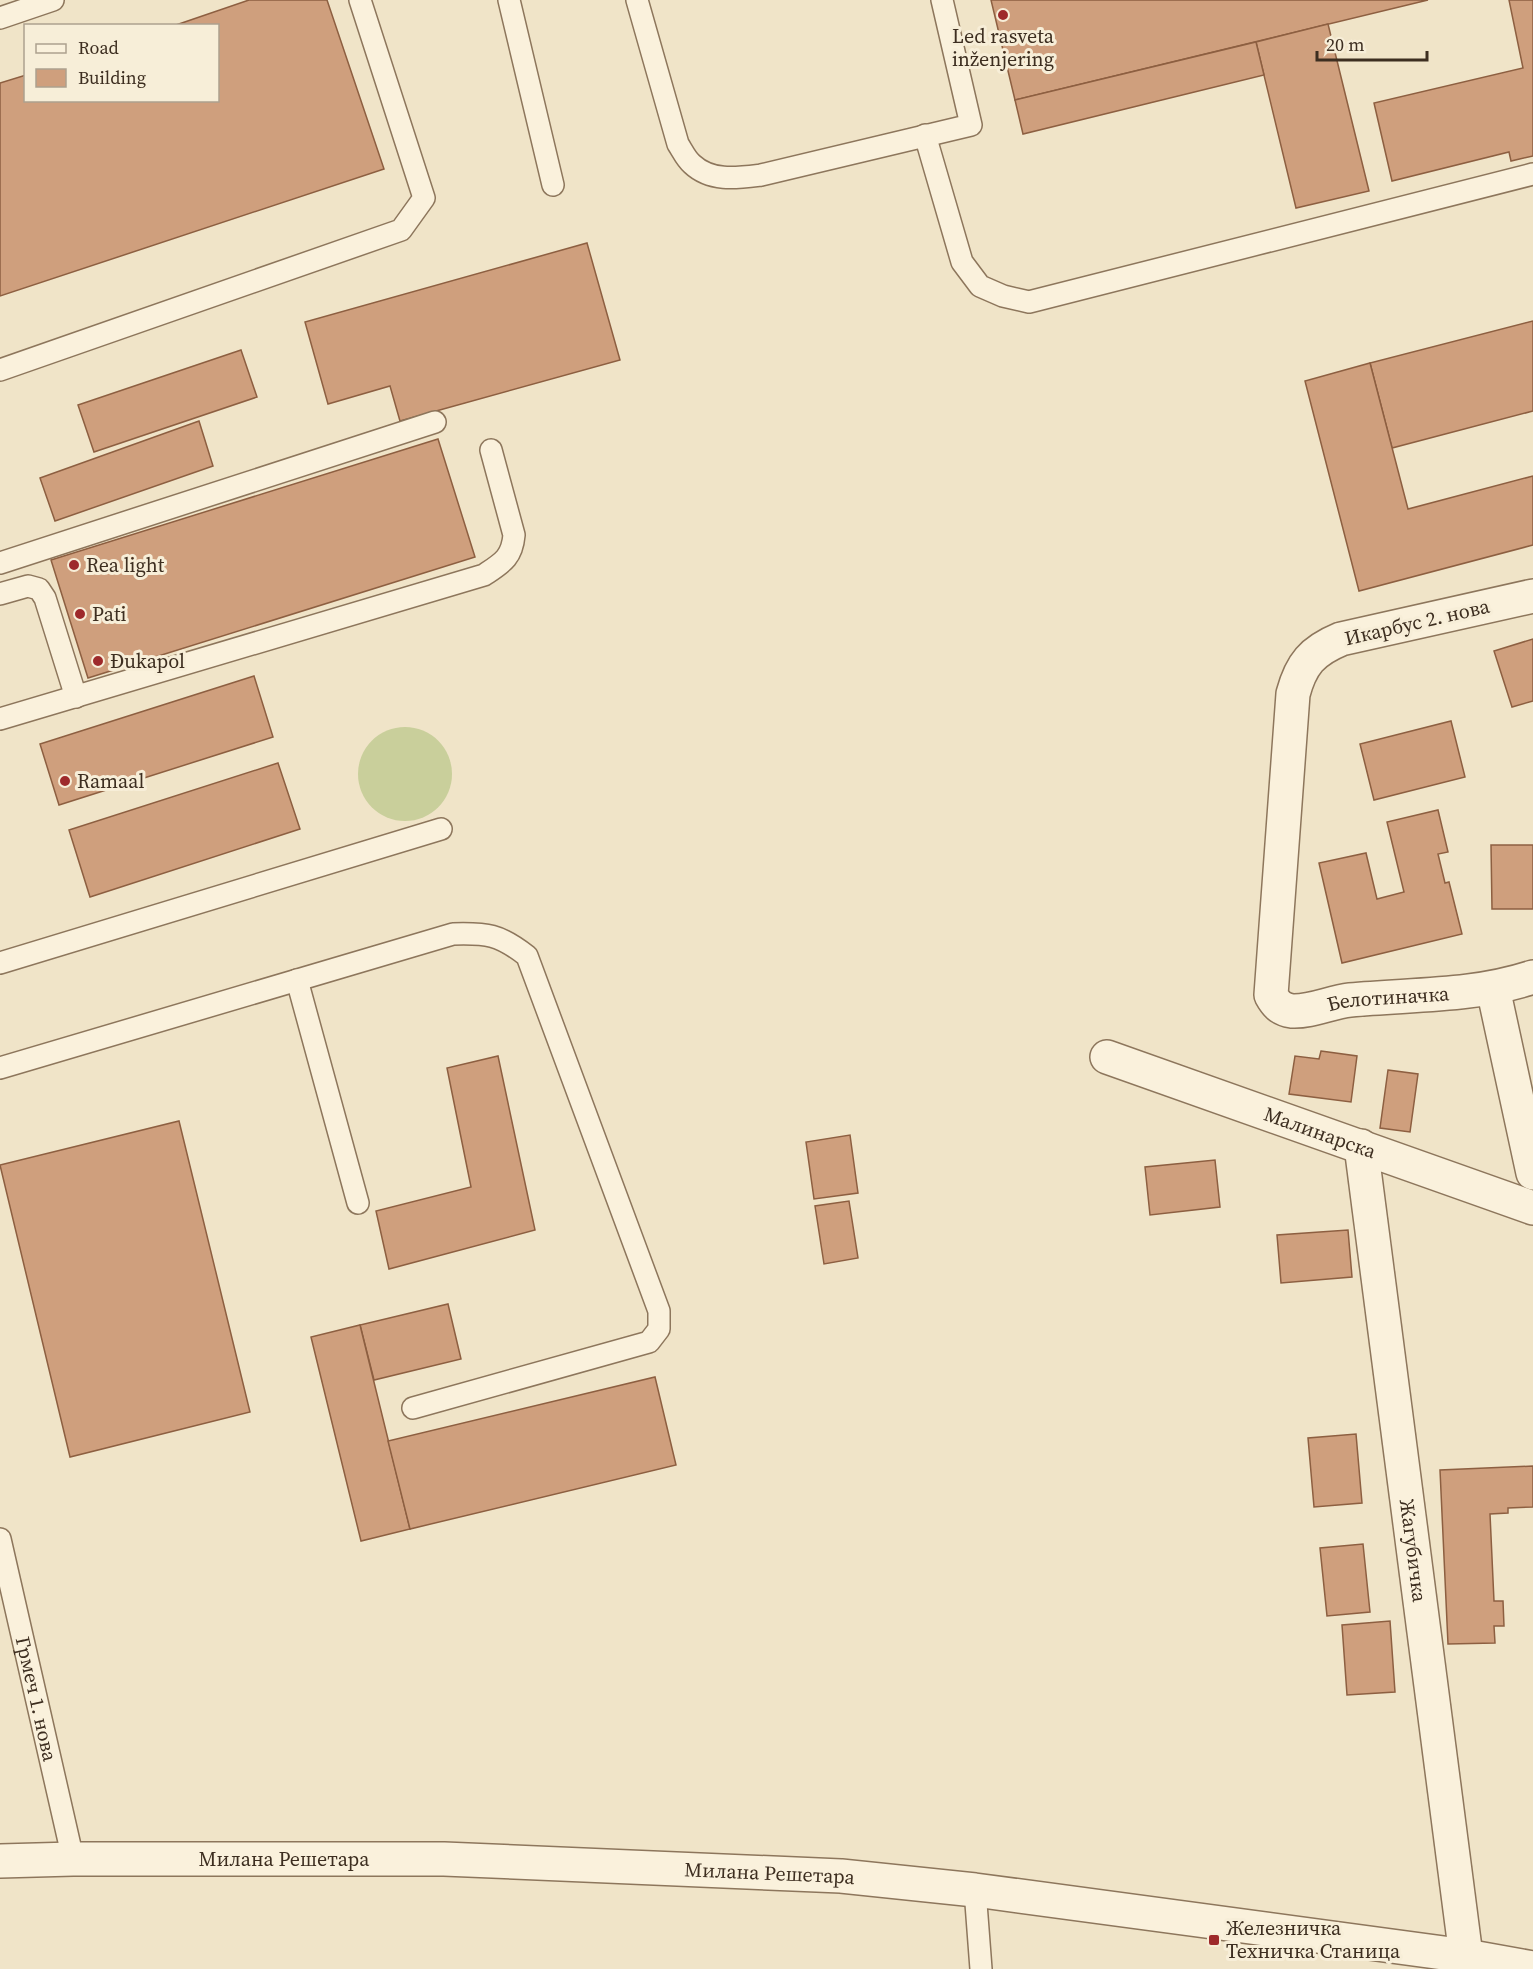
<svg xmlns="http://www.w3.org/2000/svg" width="1533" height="1969" font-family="'Source Serif 4',serif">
	<rect width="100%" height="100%" fill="#f0e4c8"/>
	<circle fill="#c9cf9b" cx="405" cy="774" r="47"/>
	<g fill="#cf9f7d" stroke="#8d5f41" stroke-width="1.5">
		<polygon points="249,0 327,0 384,169 0,296 0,83 26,75 26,100 218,100 218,26 173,26"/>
		<polygon points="991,0 1428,0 1015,100"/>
		<polygon points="1509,0 1533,0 1533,156 1511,161 1509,152 1392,181 1374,103 1523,68"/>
		<polygon points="1328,24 1369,191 1296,208 1256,42"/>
		<polygon points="1256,42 1264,75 1023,134 1015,100"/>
		<polygon points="587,243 620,360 400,421 390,386 328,404 305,322"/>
		<polygon points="1533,321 1533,411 1392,448 1370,363"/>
		<polygon points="241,350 257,397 94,452 78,405"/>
		<polygon points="1370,363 1408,509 1533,476 1533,545 1359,591 1305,381"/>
		<polygon points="199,421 213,466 55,521 40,478"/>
		<polygon points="438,439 475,557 88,678 51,560"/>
		<polygon points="1533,639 1533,701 1512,707 1494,651"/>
		<polygon points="254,676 273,737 59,805 40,744"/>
		<polygon points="1451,721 1465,777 1374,800 1360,744"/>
		<polygon points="278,763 300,829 90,897 69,830"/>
		<polygon points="1438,810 1448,852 1438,854 1445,883 1449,882 1462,934 1342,963 1319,863 1366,853 1377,899 1404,892 1387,822"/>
		<polygon points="1491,845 1533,845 1533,909 1492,909"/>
		<polygon points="1321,1051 1357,1056 1351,1102 1289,1094 1295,1056 1319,1059"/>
		<polygon points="498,1056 535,1230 389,1269 376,1211 471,1187 447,1068"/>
		<polygon points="1388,1070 1418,1074 1410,1132 1380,1128"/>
		<polygon points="179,1121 250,1412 70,1457 0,1165"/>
		<polygon points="850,1135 858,1193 814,1199 806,1142"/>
		<polygon points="1215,1160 1220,1207 1150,1215 1145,1167"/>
		<polygon points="849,1201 858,1258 824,1264 815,1206"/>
		<polygon points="1348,1230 1352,1277 1281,1283 1277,1235"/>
		<polygon points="448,1304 461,1359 374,1380 360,1325"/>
		<polygon points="360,1325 410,1529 361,1541 311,1337"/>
		<polygon points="655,1377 676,1465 410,1529 388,1441"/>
		<polygon points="1356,1434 1362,1503 1314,1507 1308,1438"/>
		<polygon points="1533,1466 1533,1507 1508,1508 1508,1513 1490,1514 1494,1601 1503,1601 1504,1626 1494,1626 1495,1643 1448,1644 1440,1470"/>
		<polygon points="1363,1544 1370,1612 1327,1616 1320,1548"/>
		<polygon points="1390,1621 1395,1692 1347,1695 1342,1625"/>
	</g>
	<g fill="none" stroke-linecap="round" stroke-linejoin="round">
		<g stroke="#8d765c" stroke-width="24">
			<g id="service">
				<polyline points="509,0 553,185"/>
				<path d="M637,0L678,144C682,150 686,159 692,164C711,182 737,178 761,175L971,125L942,0"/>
				<polyline points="0,18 53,0"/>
				<polyline points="925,135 962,262 980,286 1003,296 1029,302 1533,174"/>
				<polyline points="0,370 401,230 424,198 360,0"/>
				<polyline points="0,563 435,422"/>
				<polyline points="0,594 28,586 39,589 45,598 76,697"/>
				<path d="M0,719L484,575C502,563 512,558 514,535L491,450"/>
				<polyline points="0,963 441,829"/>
				<polyline points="297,980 358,1203"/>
				<path d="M0,1068L453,934C487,933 499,934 527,956L659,1311V1329L649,1342L413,1408"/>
				<path id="s1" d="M0,1539L73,1859"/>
				<polyline points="975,1890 981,1969"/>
			</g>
		</g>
		<g stroke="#8d765c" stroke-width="36">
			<g id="minor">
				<path id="s2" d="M1533,596L1341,639C1312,651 1301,664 1293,694L1271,995C1276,1004 1280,1009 1292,1011C1311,1012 1331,1002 1350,1000C1413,994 1472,997 1533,977"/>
				<polyline points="1493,988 1533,1173"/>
				<path id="s3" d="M1107,1057L1533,1208"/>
				<path id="s4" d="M1361,1146L1466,1956"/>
			</g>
		</g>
		<g stroke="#8d765c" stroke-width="36">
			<g id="tertiary">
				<path id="s5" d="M0,1861L73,1859H444L841,1876L975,1890L1466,1956L1533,1968"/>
			</g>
		</g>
		<use href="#service" stroke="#faf1dc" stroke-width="21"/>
		<use href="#minor" stroke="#faf1dc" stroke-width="33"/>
		<use href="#tertiary" stroke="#faf1dc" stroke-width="33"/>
	</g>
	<g fill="#9e2a2b" stroke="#f7eed8" stroke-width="2">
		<circle cx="1003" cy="15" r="6"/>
		<circle cx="74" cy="565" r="6"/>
		<circle cx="80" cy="614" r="6"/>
		<circle cx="98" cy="661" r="6"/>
		<circle cx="65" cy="781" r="6"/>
		<rect x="1208" y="1934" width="12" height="12" rx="3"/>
	</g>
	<g text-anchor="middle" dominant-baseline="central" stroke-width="6" stroke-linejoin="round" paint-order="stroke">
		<g font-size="20" fill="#3d2e20" stroke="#f7eed8" text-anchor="start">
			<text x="1003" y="36" text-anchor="middle">Led rasveta<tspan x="1003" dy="23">inženjering</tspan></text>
			<text x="86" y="565">Rea light</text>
			<text x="92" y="614">Pati</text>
			<text x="110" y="661">Đukapol</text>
			<text x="77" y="781">Ramaal</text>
			<text x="1226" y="1928">Железничка<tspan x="1226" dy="23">Техничка Станица</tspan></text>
		</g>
		<g font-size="20" fill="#3d2e20" stroke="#f7eed8">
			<text transform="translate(1417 622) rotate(-13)">Икарбус 2. нова</text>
			<text stroke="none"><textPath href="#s2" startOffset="700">Белотиначка</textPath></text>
			<text stroke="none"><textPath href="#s3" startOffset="226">Малинарска</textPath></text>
			<text stroke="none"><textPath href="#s4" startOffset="408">Жагубичка</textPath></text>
			<text stroke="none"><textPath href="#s1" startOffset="164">Грмеч 1. нова</textPath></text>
			<text stroke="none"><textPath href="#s5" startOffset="284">Милана Решетара</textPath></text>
			<text stroke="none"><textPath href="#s5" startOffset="770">Милана Решетара</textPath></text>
		</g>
	</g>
	<rect x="24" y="24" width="195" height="78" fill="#f7eed8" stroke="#ada18e" stroke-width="1.5"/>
	<rect x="36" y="44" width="30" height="9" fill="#faf1dc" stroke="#ada18e" stroke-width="1.5"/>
	<text x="78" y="54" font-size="18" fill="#3d2e20">Road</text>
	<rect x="36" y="69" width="30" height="18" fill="#cf9f7d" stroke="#ada18e" stroke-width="1.5"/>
	<text x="78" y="84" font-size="18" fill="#3d2e20">Building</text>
	<path d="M1317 51v9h110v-9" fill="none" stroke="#3d2e20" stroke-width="3"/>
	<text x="1326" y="51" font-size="18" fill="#3d2e20" stroke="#f7eed8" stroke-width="4.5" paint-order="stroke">20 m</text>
</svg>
